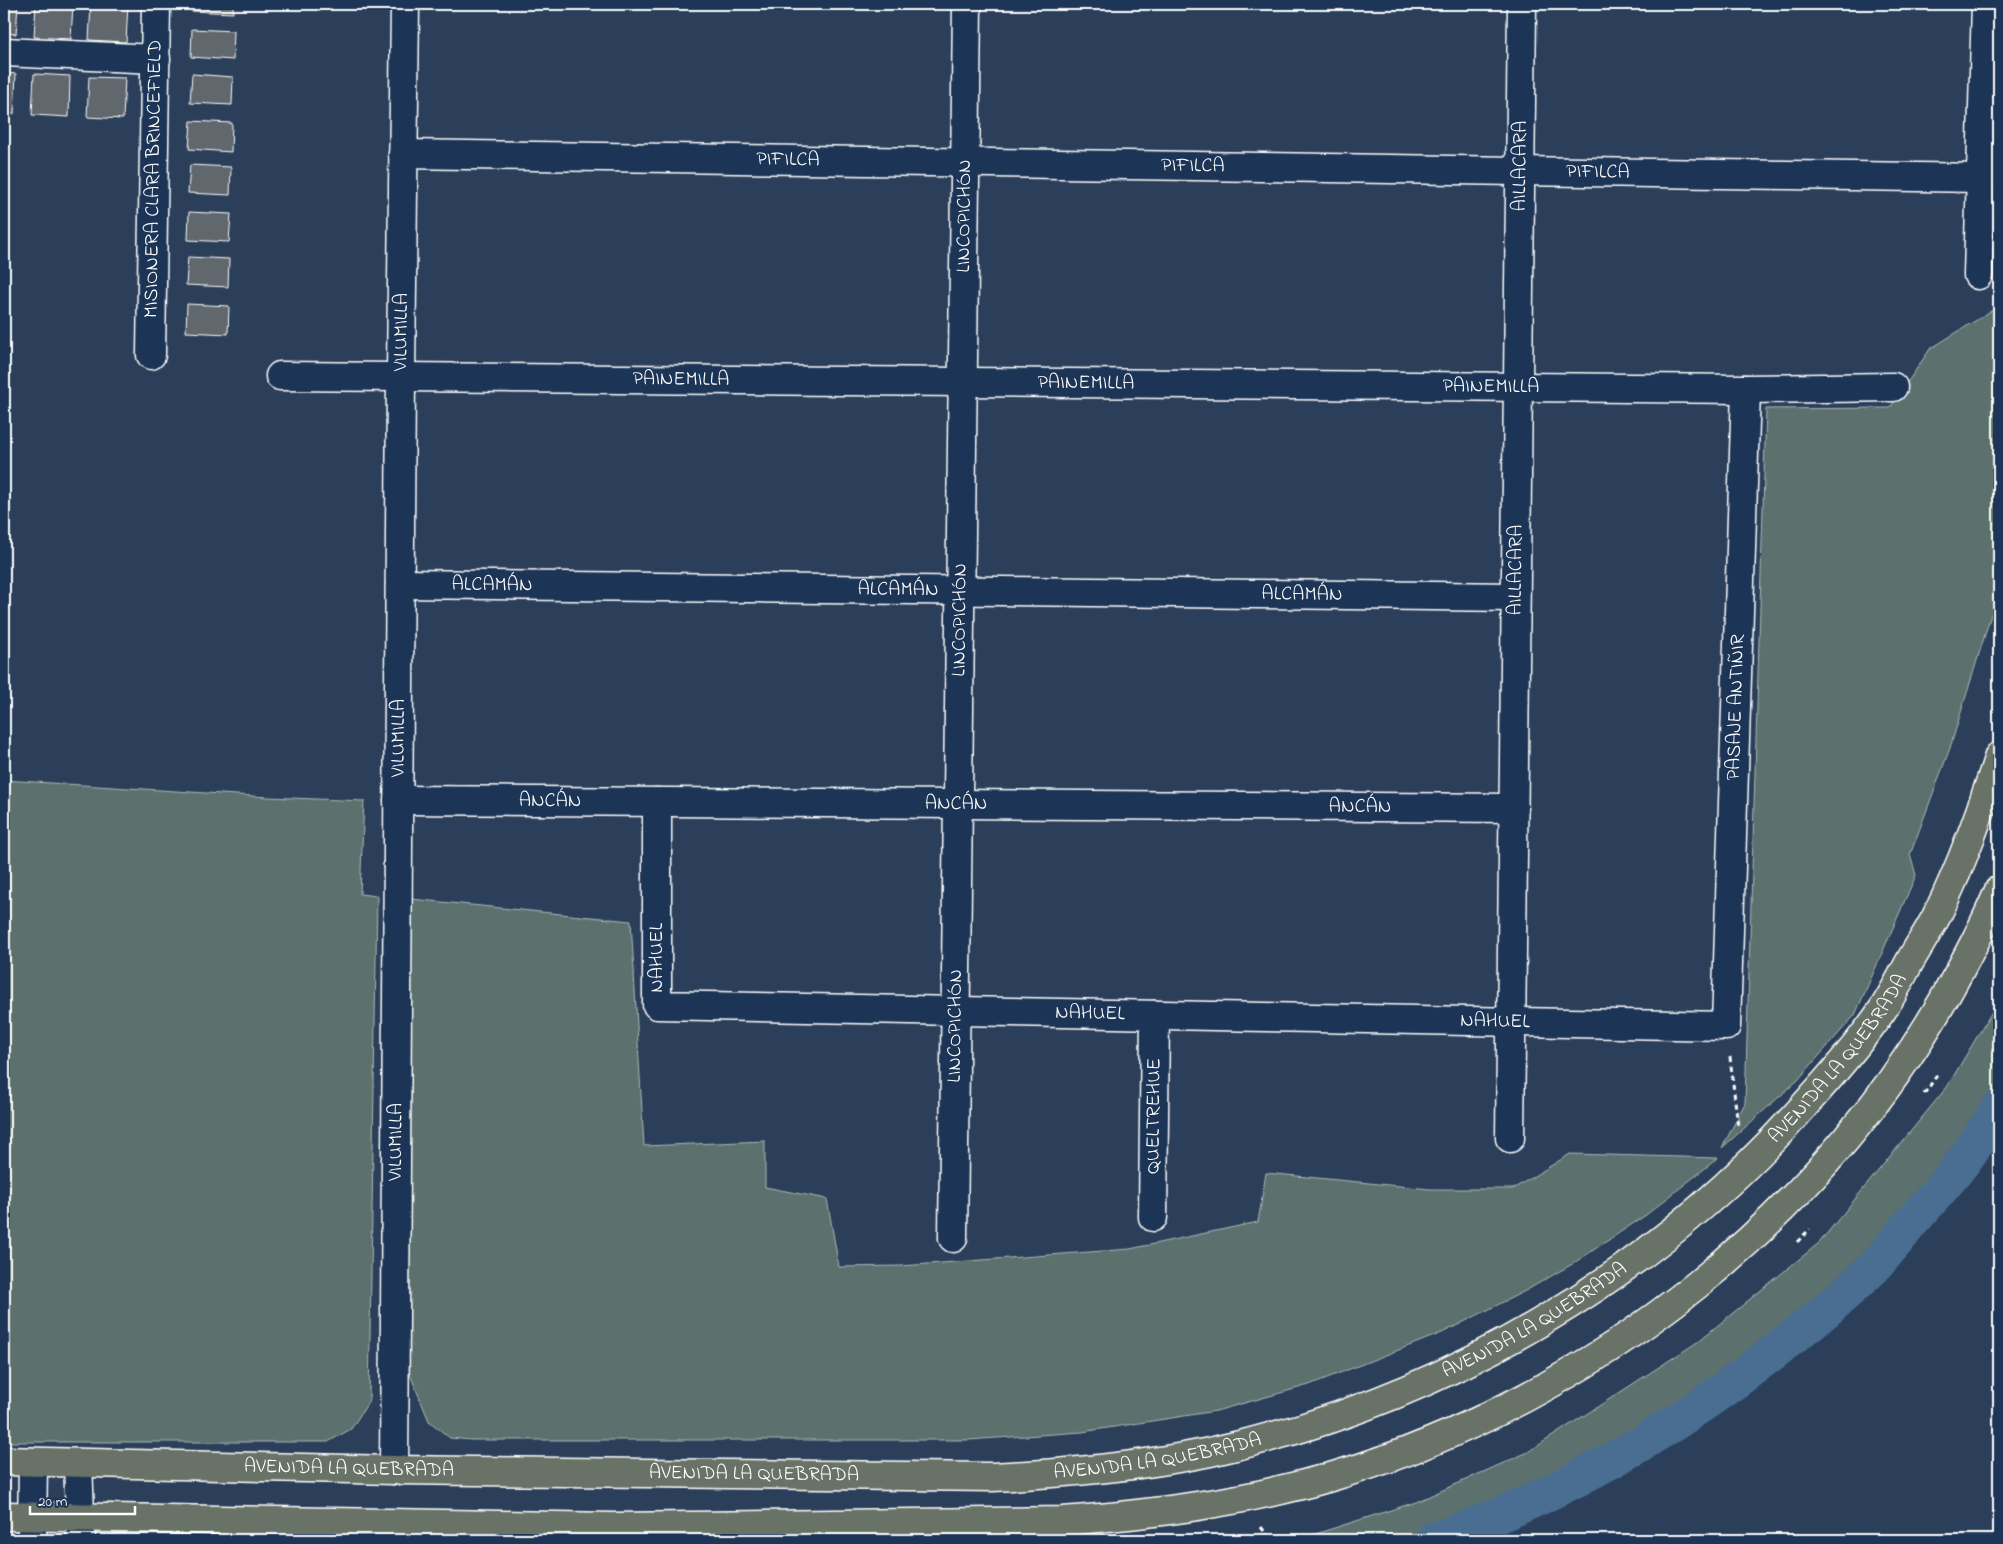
<svg xmlns="http://www.w3.org/2000/svg" width="2003" height="1544" font-family="'Indie Flower',sans-serif">
	<rect width="100%" height="100%" fill="#2b3f5b"/>
	<filter id="ink" filterUnits="userSpaceOnUse"><feTurbulence type="fractalNoise" baseFrequency=".02" numOctaves="2"/><feDisplacementMap in="SourceGraphic" scale="10" xChannelSelector="R" yChannelSelector="G"/><feConvolveMatrix kernelMatrix="1 2 1 2 8 2 1 2 1" color-interpolation-filters="sRGB"/></filter>
	<g filter="url(#ink)">
		<g fill="#5c716d" stroke="#aeb8b6">
			<polygon points="1999,306 1999,589 1950,748 1910,855 1916,875 1855,1015 1797,1081 1722,1148 1745,1103 1766,409 1890,408 1930,349"/>
			<polygon points="4,780 268,797 364,801 360,894 377,896 369,1401 351,1429 328,1442 4,1442"/>
			<polygon points="411,899 631,921 644,1146 765,1141 765,1187 827,1199 839,1267 901,1266 1130,1249 1258,1222 1266,1173 1430,1189 1513,1189 1570,1154 1718,1158 1646,1215 1574,1263 1527,1290 1442,1333 1309,1385 1216,1411 1082,1432 969,1440 471,1440 450,1438 429,1421 407,1367"/>
			<polygon points="1999,1000 1999,1108 1961,1163 1873,1267 1820,1316 1764,1361 1705,1403 1644,1442 1537,1499 1481,1524 1433,1540 1314,1540 1309,1536 1416,1502 1528,1452 1696,1343 1819,1243 1947,1087"/>
		</g>
		<g fill="none" stroke-linecap="round" stroke-linejoin="round">
			<path stroke="#496e91" stroke-width="36" d="M1433,1540C1563,1496 1684,1425 1790,1339C1819,1317 1847,1293 1873,1268C1886,1254 1898,1239 1910,1224C1927,1204 1945,1185 1961,1164C1975,1146 1987,1126 1999,1108"/>
		</g>
		<g fill="#61686d" stroke="#fff">
			<polygon points="4,4 18,4 16,34 4,33"/>
			<polygon points="36,4 73,4 71,39 34,37"/>
			<polygon points="91,4 128,4 126,42 89,40"/>
			<polygon points="192,4 233,4 233,13 191,11"/>
			<polygon points="192,29 234,31 233,60 191,57"/>
			<polygon points="4,73 16,74 14,114 4,113"/>
			<polygon points="34,74 70,76 69,117 32,115"/>
			<polygon points="192,74 233,77 232,105 190,103"/>
			<polygon points="89,77 125,78 123,119 87,117"/>
			<polygon points="191,121 232,123 231,152 189,149"/>
			<polygon points="190,165 231,167 230,195 188,193"/>
			<polygon points="189,212 231,214 229,242 188,240"/>
			<polygon points="188,257 229,259 228,287 186,285"/>
			<polygon points="187,304 229,306 228,334 186,332"/>
		</g>
		<g fill="none" stroke-linecap="round" stroke-linejoin="round">
			<g stroke="#fff" stroke-width="31">
				<g id="minor">
					<polyline points="4,52 156,59"/>
					<path id="s1" d="M403,154L1982,178"/>
					<polyline points="1978,275 1986,4"/>
					<path id="s2" d="M151,355L156,4"/>
					<path id="s3" d="M280,376L1746,389L1893,387"/>
					<path id="s4" d="M400,584L1515,597"/>
					<path id="s5" d="M398,800L1514,808"/>
					<path id="s6" d="M657,802V1005L1726,1026L1746,389"/>
					<path id="s7" d="M1510,1138L1522,4"/>
					<path id="s8" d="M1153,1217L1155,1015"/>
					<path id="s9" d="M953,1238L967,4"/>
					<polyline points="78,1463 81,1540"/>
					<path id="s10" d="M394,1470L401,376L405,4"/>
					<polyline points="32,1540 33,1462"/>
				</g>
			</g>
			<g stroke="#fff" stroke-width="31">
				<g id="major">
					<path id="s11" d="M4,1461L394,1470L993,1477C1066,1473 1138,1467 1210,1452C1443,1401 1656,1276 1812,1097C1837,1069 1862,1040 1883,1009C1893,994 1901,978 1909,963C1918,947 1928,932 1936,917C1962,865 1981,810 1999,756"/>
					<path d="M4,1516L613,1527L1063,1521C1155,1514 1245,1502 1334,1476C1596,1398 1832,1212 1960,970C1974,944 1988,918 1999,890"/>
				</g>
			</g>
			<g stroke="#fff" stroke-width="3" stroke-dasharray="5 4" stroke-linecap="butt">
				<polyline points="1730,1057 1738,1127"/>
				<polyline points="1924,1094 1938,1074"/>
				<polyline points="1797,1242 1810,1229"/>
				<polyline points="1261,1527 1271,1540"/>
			</g>
			<use href="#minor" stroke="#1d3557" stroke-width="28"/>
			<use href="#major" stroke="#697266" stroke-width="28"/>
		</g>
	</g>
	<g text-anchor="middle" dominant-baseline="central" stroke-width="4.5" stroke-linejoin="round" paint-order="stroke">
		<g font-size="20" fill="#fff" stroke="#1d3557">
			<text stroke="none"><textPath href="#s1" startOffset="385">PIFILCA</textPath></text>
			<text stroke="none"><textPath href="#s1" startOffset="790">PIFILCA</textPath></text>
			<text stroke="none"><textPath href="#s7" startOffset="972">AILLACARA</textPath></text>
			<text stroke="none"><textPath href="#s1" startOffset="1195">PIFILCA</textPath></text>
			<text stroke="none"><textPath href="#s2" startOffset="176">MISIONERA CLARA BRINCEFIELD</textPath></text>
			<text stroke="none"><textPath href="#s9" startOffset="1022">LINCOPICHÓN</textPath></text>
			<text stroke="none"><textPath href="#s10" startOffset="1138">VILUMILLA</textPath></text>
			<text stroke="none"><textPath href="#s3" startOffset="401">PAINEMILLA</textPath></text>
			<text stroke="none"><textPath href="#s3" startOffset="806">PAINEMILLA</textPath></text>
			<text stroke="none"><textPath href="#s3" startOffset="1211">PAINEMILLA</textPath></text>
			<text stroke="none"><textPath href="#s7" startOffset="568">AILLACARA</textPath></text>
			<text stroke="none"><textPath href="#s4" startOffset="92">ALCAMÁN</textPath></text>
			<text stroke="none"><textPath href="#s4" startOffset="498">ALCAMÁN</textPath></text>
			<text stroke="none"><textPath href="#s4" startOffset="902">ALCAMÁN</textPath></text>
			<text stroke="none"><textPath href="#s9" startOffset="618">LINCOPICHÓN</textPath></text>
			<text stroke="none"><textPath href="#s6" startOffset="1591">PASAJE ANTIÑIR</textPath></text>
			<text stroke="none"><textPath href="#s10" startOffset="732">VILUMILLA</textPath></text>
			<text stroke="none"><textPath href="#s5" startOffset="152">ANCÁN</textPath></text>
			<text stroke="none"><textPath href="#s5" startOffset="558">ANCÁN</textPath></text>
			<text stroke="none"><textPath href="#s5" startOffset="962">ANCÁN</textPath></text>
			<text transform="translate(657 958) rotate(-90)">NAHUEL</text>
			<text stroke="none"><textPath href="#s6" startOffset="636">NAHUEL</textPath></text>
			<text stroke="none"><textPath href="#s6" startOffset="1041">NAHUEL</textPath></text>
			<text stroke="none"><textPath href="#s9" startOffset="212">LINCOPICHÓN</textPath></text>
			<text stroke="none"><textPath href="#s11" startOffset="1965">AVENIDA LA QUEBRADA</textPath></text>
			<text stroke="none"><textPath href="#s8" startOffset="101">QUELTREHUE</textPath></text>
			<text stroke="none"><textPath href="#s10" startOffset="328">VILUMILLA</textPath></text>
			<text stroke="none"><textPath href="#s11" startOffset="1560">AVENIDA LA QUEBRADA</textPath></text>
			<text stroke="none"><textPath href="#s11" startOffset="1155">AVENIDA LA QUEBRADA</textPath></text>
			<text stroke="none"><textPath href="#s11" startOffset="345">AVENIDA LA QUEBRADA</textPath></text>
			<text stroke="none"><textPath href="#s11" startOffset="750">AVENIDA LA QUEBRADA</textPath></text>
		</g>
	</g>
	<rect width="2003" height="1544" fill="none" stroke="#1d3557" stroke-width="20"/>
	<rect x="10" y="10" width="1983" height="1524" fill="none" stroke="#fff" stroke-width="2" filter="url(#ink)"/>
	<path d="M30 1506v8h105v-8" fill="none" stroke="#ffffff" stroke-width="2.5"/>
	<text x="38" y="1506" font-size="15" fill="#ffffff" stroke="#1d3557" stroke-width="4" paint-order="stroke">20 m</text>
</svg>
